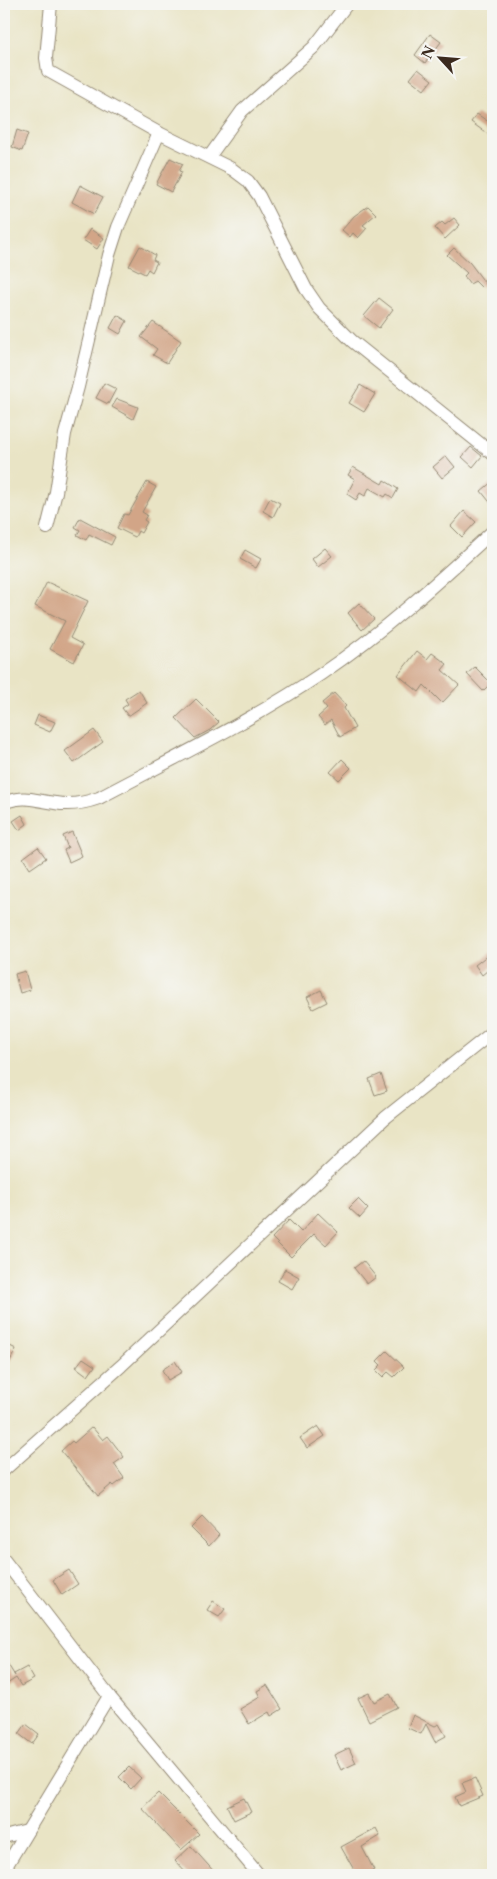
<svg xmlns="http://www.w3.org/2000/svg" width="497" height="1879" font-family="'Libre Caslon Text',serif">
	<rect width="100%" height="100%" fill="#f6f6f2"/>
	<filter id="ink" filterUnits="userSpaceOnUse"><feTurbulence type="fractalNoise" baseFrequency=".02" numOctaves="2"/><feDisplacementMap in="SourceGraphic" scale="10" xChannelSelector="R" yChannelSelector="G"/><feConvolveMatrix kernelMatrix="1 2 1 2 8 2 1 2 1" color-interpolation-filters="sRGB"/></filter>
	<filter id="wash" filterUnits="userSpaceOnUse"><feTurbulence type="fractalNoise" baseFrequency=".0096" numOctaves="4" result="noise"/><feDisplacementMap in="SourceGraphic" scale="20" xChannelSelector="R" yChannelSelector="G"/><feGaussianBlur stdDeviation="1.12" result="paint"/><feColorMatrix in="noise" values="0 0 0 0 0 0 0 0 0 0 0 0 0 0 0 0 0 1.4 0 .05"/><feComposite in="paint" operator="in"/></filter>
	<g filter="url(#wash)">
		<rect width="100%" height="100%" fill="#e9e4c5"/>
		<g id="blocks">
			<g fill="#d2a587">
				<polygon points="430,34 441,42 425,63 415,55"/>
				<polygon points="418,69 432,80 424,90 410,79"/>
				<polygon points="477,114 493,125 493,138 471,122"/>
				<polygon points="17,130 28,134 22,151 12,147"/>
				<polygon points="170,158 183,164 179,171 182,172 171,192 156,184"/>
				<polygon points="80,185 103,197 94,214 72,202"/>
				<polygon points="368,206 376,214 363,225 367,228 358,238 353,233 350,237 342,230 354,216"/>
				<polygon points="454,218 460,225 445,239 435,228 442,222 445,225"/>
				<polygon points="90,229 104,238 97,249 83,240"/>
				<polygon points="140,246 155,255 153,260 157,262 152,272 148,269 145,274 129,266"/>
				<polygon points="454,248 470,263 485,283 481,287 475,281 470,284 464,276 467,273 447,255"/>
				<polygon points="379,298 393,309 379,328 364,316"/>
				<polygon points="117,315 127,321 120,334 110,328"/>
				<polygon points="153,322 181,341 167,363 153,355 157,349 141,337"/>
				<polygon points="104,383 116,389 108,404 96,398"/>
				<polygon points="360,385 375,394 364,412 349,403"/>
				<polygon points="117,399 138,407 133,419 112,407"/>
				<polygon points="471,447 482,456 473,467 462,457"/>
				<polygon points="446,456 455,467 442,478 433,467"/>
				<polygon points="353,467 382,484 384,480 398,489 393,498 387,494 385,497 369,488 365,496 360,493 356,500 347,494 355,479 348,475"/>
				<polygon points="493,481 493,506 481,491"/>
				<polygon points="147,482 156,487 142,512 147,515 144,520 147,522 141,533 138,531 135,537 117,528 124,514 128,515"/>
				<polygon points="270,498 280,503 273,517 263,511"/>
				<polygon points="464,511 476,522 462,537 451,526"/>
				<polygon points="80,518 115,537 111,545 89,534 86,540 77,535 80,530 75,527"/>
				<polygon points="325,548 332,556 318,567 312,559"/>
				<polygon points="245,550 261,559 256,568 240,559"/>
				<polygon points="47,582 88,601 70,638 83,645 74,662 50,649 65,621 35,606"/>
				<polygon points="359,603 374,619 362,630 348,613"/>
				<polygon points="417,651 427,659 432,653 447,664 442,670 459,685 442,703 424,685 419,692 398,675"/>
				<polygon points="475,667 491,683 483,691 467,674"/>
				<polygon points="139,690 147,703 128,716 122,708 128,704 125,699"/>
				<polygon points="334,693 346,706 344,708 355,728 340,737 331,720 325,725 318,717 327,709 322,703"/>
				<polygon points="196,699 219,722 210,730 195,738 176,718"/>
				<polygon points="38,715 55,722 50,732 34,725"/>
				<polygon points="94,730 103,742 74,763 65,751"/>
				<polygon points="342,759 351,768 339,780 330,772"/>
				<polygon points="22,815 27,824 19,830 13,821"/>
				<polygon points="72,832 82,856 69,862 64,850 68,848 63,836"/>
				<polygon points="38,847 46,858 30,869 23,858"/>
				<polygon points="493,951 493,966 482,975 475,965"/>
				<polygon points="25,971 30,990 20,993 15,974"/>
				<polygon points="321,990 327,1002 313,1009 307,997"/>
				<polygon points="381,1074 387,1091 375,1095 369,1079"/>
				<polygon points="358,1199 368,1209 360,1218 349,1208"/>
				<polygon points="318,1213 338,1232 326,1245 314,1234 291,1257 272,1238 289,1220 301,1232"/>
				<polygon points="363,1261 376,1277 367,1284 354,1268"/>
				<polygon points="285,1269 299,1277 292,1289 278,1281"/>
				<polygon points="4,1343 16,1349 4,1373"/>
				<polygon points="387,1351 404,1367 394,1377 388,1372 383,1377 376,1370 381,1365 377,1361"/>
				<polygon points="83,1358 95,1366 88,1376 76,1367"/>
				<polygon points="175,1361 182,1372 168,1380 162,1370"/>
				<polygon points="318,1426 325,1436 307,1448 300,1438"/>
				<polygon points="92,1427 103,1440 108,1436 124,1457 114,1464 124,1478 114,1486 112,1484 98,1496 61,1451 72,1441 74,1443"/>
				<polygon points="202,1517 219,1535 209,1546 191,1528"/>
				<polygon points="69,1570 78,1584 62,1595 53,1580"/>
				<polygon points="213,1601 225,1609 219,1617 207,1610"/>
				<polygon points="4,1658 15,1676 14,1674 27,1667 34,1679 21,1686 16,1678 4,1686"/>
				<polygon points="267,1685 282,1709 271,1716 269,1712 249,1724 240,1709 260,1697 257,1691"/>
				<polygon points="369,1693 374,1702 390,1694 397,1707 369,1721 358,1698"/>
				<polygon points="413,1715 435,1726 439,1724 446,1736 435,1742 426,1724 421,1734 408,1728"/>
				<polygon points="26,1724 39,1734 32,1744 19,1734"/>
				<polygon points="349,1748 356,1763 341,1770 334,1755"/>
				<polygon points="129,1767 141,1778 131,1789 119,1777"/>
				<polygon points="475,1778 483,1796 459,1806 455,1797 466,1792 462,1783"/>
				<polygon points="158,1793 199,1834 181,1850 142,1808"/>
				<polygon points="244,1798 251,1812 234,1820 227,1806"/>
				<polygon points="376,1828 380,1836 362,1847 374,1870 365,1875 357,1875 341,1847"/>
				<polygon points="191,1846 217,1875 188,1875 175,1861"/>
			</g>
		</g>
	</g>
	<g filter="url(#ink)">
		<use href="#blocks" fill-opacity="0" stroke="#928772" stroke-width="1"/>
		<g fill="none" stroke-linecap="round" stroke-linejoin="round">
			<g stroke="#928772" stroke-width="14">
				<g id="street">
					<polyline points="51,4 46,58 48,71 159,133 232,169 248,181 259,196 306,289 319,308 352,341 493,454"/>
					<polyline points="209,157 242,111 314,47 347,4"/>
					<polyline points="47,528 56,492 65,434 78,387 109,255 118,227 159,133"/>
					<path d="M4,802C29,795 31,800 55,803C71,806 85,803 99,798C174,758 251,721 321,674C383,632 439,581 493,531"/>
					<polyline points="4,1470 121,1366 385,1118 493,1032"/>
					<polyline points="4,1560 109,1696 259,1875"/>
					<polyline points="4,1837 27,1831"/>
					<polyline points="4,1870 109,1696"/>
				</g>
			</g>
			<use href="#street" stroke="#fff" stroke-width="12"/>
		</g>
	</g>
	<rect width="497" height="1879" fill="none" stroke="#f6f6f2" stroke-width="20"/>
	<g transform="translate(440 58) rotate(296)" stroke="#f6f6f2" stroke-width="4" paint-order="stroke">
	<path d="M0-4L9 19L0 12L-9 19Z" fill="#3b2a1e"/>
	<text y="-8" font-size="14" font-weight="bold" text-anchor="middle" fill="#3b2a1e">N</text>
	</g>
</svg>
